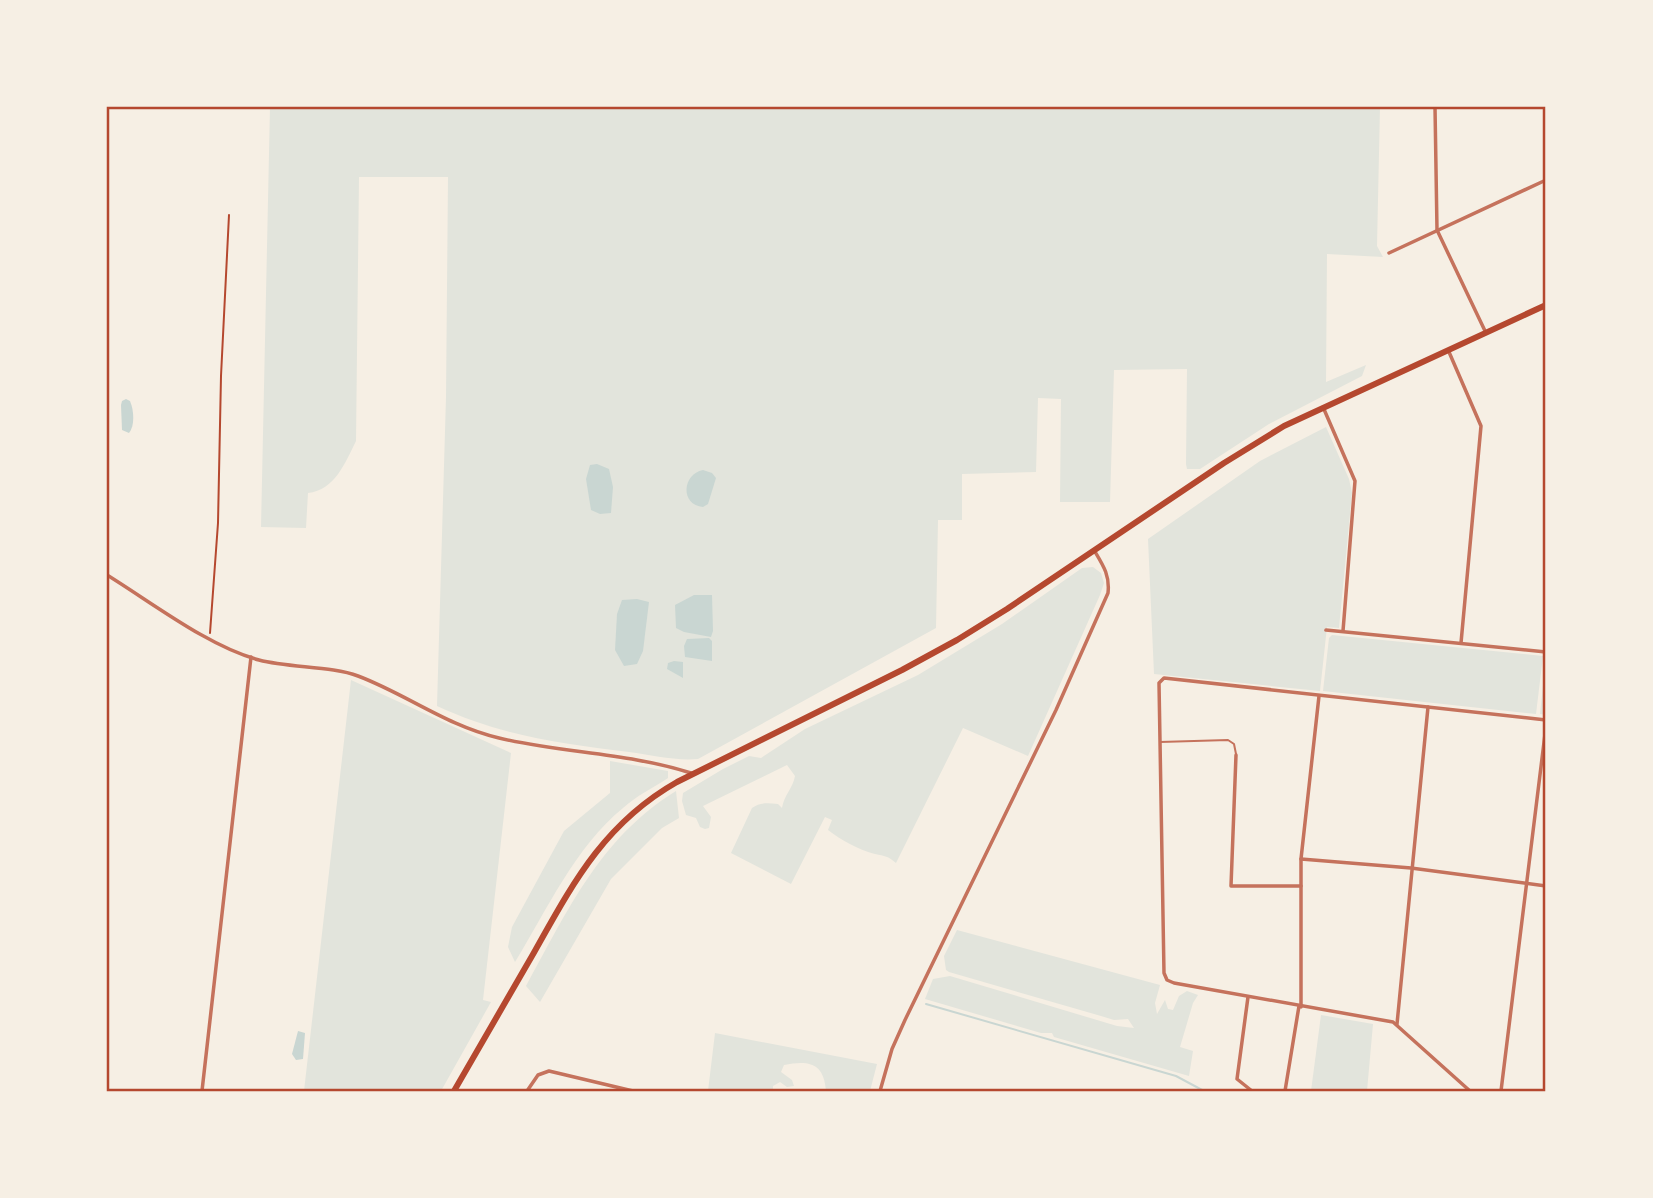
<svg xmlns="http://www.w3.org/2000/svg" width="1653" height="1198" font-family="'IBM Plex Serif',serif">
	<rect width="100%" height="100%" fill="#f6efe4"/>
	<g fill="#e2e4dc">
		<path d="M270,107H1380L1377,246L1383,257L1327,254L1326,382L1366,365L1362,376L1269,424L1200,469H1187L1186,464L1187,369L1114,370L1110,502H1060L1061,399L1038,398L1036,472L962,474V520H938L936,628L698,759C675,761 652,755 629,752C559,743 502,736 437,706L446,397L448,177H359L356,441C345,463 335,490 308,493L306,528L261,527Z"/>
		<polygon points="1326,427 1349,479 1352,493 1339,628 1327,627 1320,691 1154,674 1148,539 1260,461"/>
		<path d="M1093,567L1101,573L1104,583L1100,595L1028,756L963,728L896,863C888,856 885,856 875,854C859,850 841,840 828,830L832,820L825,817L791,884L731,853L752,808C760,802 768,803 778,804L782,808C784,795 793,788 795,776L787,765L703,806L711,817L709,828L705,829L700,827L696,818L686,815L682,801L683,793L723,769L749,756L761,758L805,729L918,675L1002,624L1082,568Z"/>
		<polygon points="1332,635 1543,656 1536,714 1323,691 1329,638"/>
		<polygon points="1546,657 1546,715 1540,714"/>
		<polygon points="351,680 511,753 483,1000 491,1002 441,1091 304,1091"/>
		<path d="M610,761L668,771V778C653,788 636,796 623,808C575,847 547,910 515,962L508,947L512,927L564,831L610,793Z"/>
		<path d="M676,791L679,818L662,828L611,879L540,1002L526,986C568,910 600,838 676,791Z"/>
		<polygon points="957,930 1160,985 1155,1003 1157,1014 1165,1000 1168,1009 1173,1010 1179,996 1187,991 1198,995 1193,1003 1180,1047 1193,1051 1189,1076 1054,1037 1052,1033 1041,1033 925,999 933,979 950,976 1117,1026 1134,1028 1128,1019 1114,1020 1101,1016 949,972 946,970 944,956"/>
		<polygon points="1321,1015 1373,1024 1367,1091 1311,1091"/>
		<path d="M715,1033L877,1064L870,1091H826C824,1063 809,1060 784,1065L781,1072L792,1080L794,1086L787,1087L780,1082L773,1086V1091H708Z"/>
	</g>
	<g fill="#c9d6d2">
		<path d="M126,399L130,401C134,410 135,426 129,433L122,430L121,405L122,401Z"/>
		<polygon points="597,464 609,469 613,487 611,513 600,514 591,510 586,479 590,465"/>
		<path d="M703,470L712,473L716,478L708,504L703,507C680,505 682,474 703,470Z"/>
		<polygon points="694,595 712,595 713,631 711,637 684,632 676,628 675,605"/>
		<polygon points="637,599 649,602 643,651 637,664 624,666 615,650 617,614 622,600"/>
		<polygon points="709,638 712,641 712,661 685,657 684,646 687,639"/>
		<polygon points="674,661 683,662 683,678 667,669 668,663"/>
		<polygon points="298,1031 305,1033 303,1059 296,1060 292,1054"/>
	</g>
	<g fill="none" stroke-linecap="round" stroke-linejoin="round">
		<polyline stroke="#c9d6d2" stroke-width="2" points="926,1004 1176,1076 1204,1091"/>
		<polyline stroke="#b5482f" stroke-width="2" points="210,633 218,523 221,376 229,215"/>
		<polyline stroke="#c5725c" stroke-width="2" points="1160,742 1228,740 1234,744 1236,754"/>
		<g stroke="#c5725c" stroke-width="3.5">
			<polyline points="1435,107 1437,230 1486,333"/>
			<polyline points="1389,253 1546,180"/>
			<polyline points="1449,352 1481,426 1461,643"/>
			<polyline points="1323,407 1355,481 1343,631"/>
			<path d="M107,575C151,602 209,647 259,660C289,668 332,666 358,676C406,694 447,726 499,738C562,753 629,753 691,773"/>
			<polyline points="1326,630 1546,652"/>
			<polyline points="1236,755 1231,886 1301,886"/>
			<polyline points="1301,859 1411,868 1546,886"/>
			<polyline points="1248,997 1237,1079 1252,1091"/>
			<polyline points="1301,1007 1301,859 1319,696"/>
			<polyline points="1397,1024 1428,707"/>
			<polyline points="202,1091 251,657"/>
			<polyline points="527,1091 538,1075 549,1071 633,1091"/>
			<path d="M880,1091L892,1049L905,1020L1056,710L1108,593C1110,575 1103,565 1094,550"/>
			<polyline points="1285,1091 1299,1006"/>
			<polyline points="1470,1091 1393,1022 1174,983 1167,980 1164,973 1159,683 1164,678 1546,720"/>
			<polyline points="1501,1091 1546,726"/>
		</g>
		<path stroke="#b5482f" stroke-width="6" d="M454,1091C480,1046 506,1001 532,956C572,885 603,824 677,782L902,670L957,640L1007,609L1224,463L1284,426L1546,305"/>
	</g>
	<rect width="1653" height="1198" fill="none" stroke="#f6efe4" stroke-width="217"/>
	<rect x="108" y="108" width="1436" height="982" fill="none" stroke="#b5482f" stroke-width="2.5"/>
</svg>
